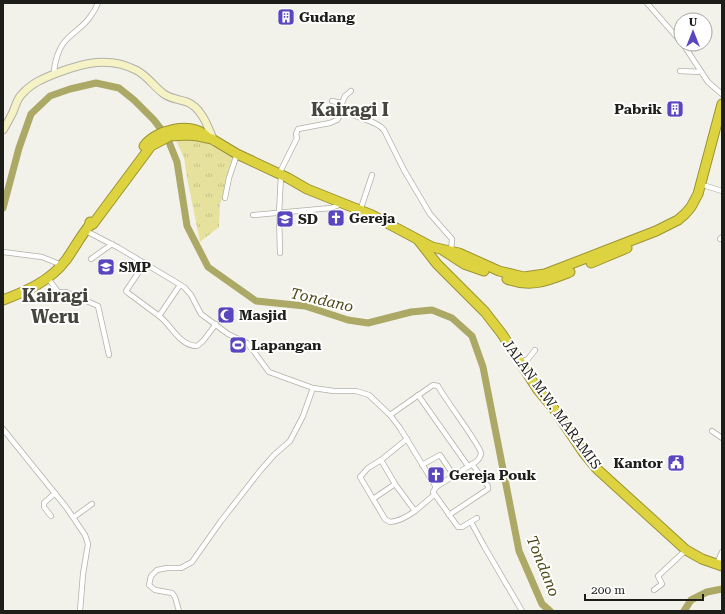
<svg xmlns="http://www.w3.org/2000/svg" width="725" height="614" font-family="'Roboto Serif',serif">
	<defs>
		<pattern id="grass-tufts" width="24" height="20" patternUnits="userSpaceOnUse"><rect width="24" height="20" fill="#e6e29e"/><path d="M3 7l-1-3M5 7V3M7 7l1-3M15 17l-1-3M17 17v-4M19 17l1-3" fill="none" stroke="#c5c188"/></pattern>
	</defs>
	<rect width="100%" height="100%" fill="#f3f2ea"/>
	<polygon fill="url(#grass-tufts)" points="198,137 237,154 220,204 219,227 200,242 187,178 184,158 175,138"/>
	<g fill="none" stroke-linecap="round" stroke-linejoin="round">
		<g stroke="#aca865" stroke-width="7">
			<polyline points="3,208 19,148 31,114 50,96 70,89 96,83 119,88 134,100 154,120 167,137 177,162 187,226 208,267 256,301 305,306 348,320 368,323 411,312 432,310 452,318 472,336 483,367 519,551 542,604 550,611"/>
			<polyline points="684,611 691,600 707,592 722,589"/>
		</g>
		<g stroke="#b1b1a9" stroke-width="6">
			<g id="street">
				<polyline points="647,3 681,42"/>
				<polyline points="683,44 708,82 722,94"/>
				<polyline points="680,71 701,72"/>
				<path d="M54,74C54,62 59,47 67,39C75,31 84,26 90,17C93,13 96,8 98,3"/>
				<polyline points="332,101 342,103 345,96 351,91"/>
				<path d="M279,174L297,138L296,134L298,129L330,123L337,120L345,108C353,120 374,118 384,130L404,170L430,214L452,239L451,252"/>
				<polyline points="706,186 722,191"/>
				<polyline points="225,198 229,178 237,154"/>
				<polyline points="360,211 372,175"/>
				<polyline points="253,215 331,208 342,204"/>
				<polyline points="86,231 119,248 184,287 191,295 201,314 228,334 247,343 255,353 269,372 313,388 334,391 356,391 369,395 390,415 400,428 436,487"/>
				<polyline points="720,239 722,237"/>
				<polyline points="3,252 42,257 62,265"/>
				<polyline points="280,253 279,214 281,175"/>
				<polyline points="91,259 112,244"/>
				<path d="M145,263L126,291L128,293C138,300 148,308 158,315C171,324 179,346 197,346L203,341L216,324"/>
				<polyline points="48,278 58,292 66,292 98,306 109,355"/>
				<polyline points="159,316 180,285"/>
				<polyline points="520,362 528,359 535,350"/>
				<polyline points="418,395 468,466"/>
				<path d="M390,415L433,385L438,386C444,398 480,445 481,453C481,457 479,459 477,461L436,487L433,492L458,527H462L477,518"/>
				<polyline points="3,429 66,507 85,535 88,544 83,574 80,611"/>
				<polyline points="712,431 722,438"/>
				<polyline points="407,439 381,460 395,484 415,511 434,495"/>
				<path d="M381,460L368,468L360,477L385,519L390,522C400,521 407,517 415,511"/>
				<polyline points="422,465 440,455 454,476"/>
				<polyline points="373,499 395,484"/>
				<polyline points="449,515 488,489 488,486 472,464"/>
				<polyline points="51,516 44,507 44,503 55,493"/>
				<polyline points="74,517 92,504"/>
				<polyline points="471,522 484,546 522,611"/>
				<polyline points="717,564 722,552"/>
				<polyline points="654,590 662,584 658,576 686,550"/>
				<polyline points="179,611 175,597 172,593 155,590 149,585 151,576 157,570 167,568 181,568 192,562 221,521 260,471 274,455 290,441 303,416 313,388"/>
			</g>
		</g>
		<g stroke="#b1b1a9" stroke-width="9">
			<path id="secondary" d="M3,130C7,124 10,118 13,112C16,105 17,98 23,93C32,83 44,78 57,73C83,63 109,56 136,70C148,76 154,87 164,94C171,99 179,99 187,102C202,108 208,127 214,141"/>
		</g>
		<g stroke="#9a9332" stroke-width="11">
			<g id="highway">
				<path d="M144,146C155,130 191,121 206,136"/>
				<polyline points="89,226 93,224 151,146 170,136 187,135 198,136 212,139 237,154 288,178 307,189 372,215 432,247 459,253 499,271 524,277 545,274 656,231 678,220 685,214 691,207 698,194 722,104"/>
				<polyline points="419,241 437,264 485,312 502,334 538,390 554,409 583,452 597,469 686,550 702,559 722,566"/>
				<polyline points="444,251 464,264 484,271"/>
				<polyline points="591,263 627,248"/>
				<path d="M507,279C531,288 547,281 570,272"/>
				<path d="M3,300C27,291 50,281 66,260C74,249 80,237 89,226L90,222"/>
			</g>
		</g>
		<use href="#street" stroke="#fff" stroke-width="4.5"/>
		<use href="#secondary" stroke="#f5f2c5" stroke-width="7"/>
		<use href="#highway" stroke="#ddd23f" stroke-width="9"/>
	</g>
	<defs>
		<g id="building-square" transform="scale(0.9)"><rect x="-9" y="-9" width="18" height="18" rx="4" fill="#5a47bf" stroke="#fff"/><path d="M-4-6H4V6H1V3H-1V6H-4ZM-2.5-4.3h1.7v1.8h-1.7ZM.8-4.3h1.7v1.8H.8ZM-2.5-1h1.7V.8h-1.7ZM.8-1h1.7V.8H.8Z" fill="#fff"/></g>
		<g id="church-square" transform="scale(0.9)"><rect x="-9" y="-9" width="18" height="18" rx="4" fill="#5a47bf" stroke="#fff"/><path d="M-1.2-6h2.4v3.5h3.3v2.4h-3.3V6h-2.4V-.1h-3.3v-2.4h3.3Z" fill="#fff"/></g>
		<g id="school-square" transform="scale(0.9)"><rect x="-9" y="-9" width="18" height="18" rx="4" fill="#5a47bf" stroke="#fff"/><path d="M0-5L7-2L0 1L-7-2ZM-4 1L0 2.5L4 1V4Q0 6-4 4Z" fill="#fff"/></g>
		<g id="mosque-square" transform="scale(0.9)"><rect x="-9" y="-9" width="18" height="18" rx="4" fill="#5a47bf" stroke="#fff"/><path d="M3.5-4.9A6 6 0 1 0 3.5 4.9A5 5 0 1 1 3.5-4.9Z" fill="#fff"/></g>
		<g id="stadium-square" transform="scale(0.9)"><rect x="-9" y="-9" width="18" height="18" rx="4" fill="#5a47bf" stroke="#fff"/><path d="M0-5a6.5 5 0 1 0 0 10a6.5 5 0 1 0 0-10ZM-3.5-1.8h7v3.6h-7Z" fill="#fff"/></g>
		<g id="civic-square" transform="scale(0.9)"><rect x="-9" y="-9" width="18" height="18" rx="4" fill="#5a47bf" stroke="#fff"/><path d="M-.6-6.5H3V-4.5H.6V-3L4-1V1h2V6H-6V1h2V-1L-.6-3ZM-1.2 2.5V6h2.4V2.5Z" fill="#fff"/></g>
	</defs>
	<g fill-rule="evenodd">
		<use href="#building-square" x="286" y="17"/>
		<use href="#building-square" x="675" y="109"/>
		<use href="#church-square" x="336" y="218"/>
		<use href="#school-square" x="285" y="219"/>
		<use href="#school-square" x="106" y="267"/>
		<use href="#mosque-square" x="226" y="315"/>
		<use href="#stadium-square" x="238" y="345"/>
		<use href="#civic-square" x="676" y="463"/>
		<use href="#church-square" x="436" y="475"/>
	</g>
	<g text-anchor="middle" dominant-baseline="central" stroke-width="4" stroke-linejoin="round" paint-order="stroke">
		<g font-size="14" font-weight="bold" fill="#1d1d1a" stroke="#fff" text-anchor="start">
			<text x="299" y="17">Gudang</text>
			<text x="662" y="109" text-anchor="end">Pabrik</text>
			<text x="349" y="218">Gereja</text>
			<text x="298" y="219">SD</text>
			<text x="119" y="267">SMP</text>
			<text x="239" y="315">Masjid</text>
			<text x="251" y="345">Lapangan</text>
			<text x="663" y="463" text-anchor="end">Kantor</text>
			<text x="449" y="475">Gereja Pouk</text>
		</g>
		<g font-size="14" fill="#1d1d1a" stroke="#fff">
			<text transform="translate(552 404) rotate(54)">JALAN M.W. MARAMIS</text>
		</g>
		<g font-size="15" font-style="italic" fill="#4d4915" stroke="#fff">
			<text transform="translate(322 300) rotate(13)">Tondano</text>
			<text transform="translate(543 566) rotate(68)">Tondano</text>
		</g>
		<g font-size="18" font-weight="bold" fill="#45453e" stroke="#fff">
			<text x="350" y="109">Kairagi I</text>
			<text x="55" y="295">Kairagi<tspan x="55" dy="21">Weru</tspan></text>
		</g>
	</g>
	<rect width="725" height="614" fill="none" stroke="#1d1d1a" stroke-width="8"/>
	<g transform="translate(693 32)"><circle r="19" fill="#ffffff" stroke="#a5a5a3"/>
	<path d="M0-3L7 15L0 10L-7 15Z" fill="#5a47bf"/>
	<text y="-6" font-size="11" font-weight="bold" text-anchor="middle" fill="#1d1d1a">U</text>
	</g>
	<path d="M585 594v6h118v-6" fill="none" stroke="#1d1d1a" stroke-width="2"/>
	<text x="591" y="594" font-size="12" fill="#1d1d1a" stroke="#ffffff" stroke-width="3" paint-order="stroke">200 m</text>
</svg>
